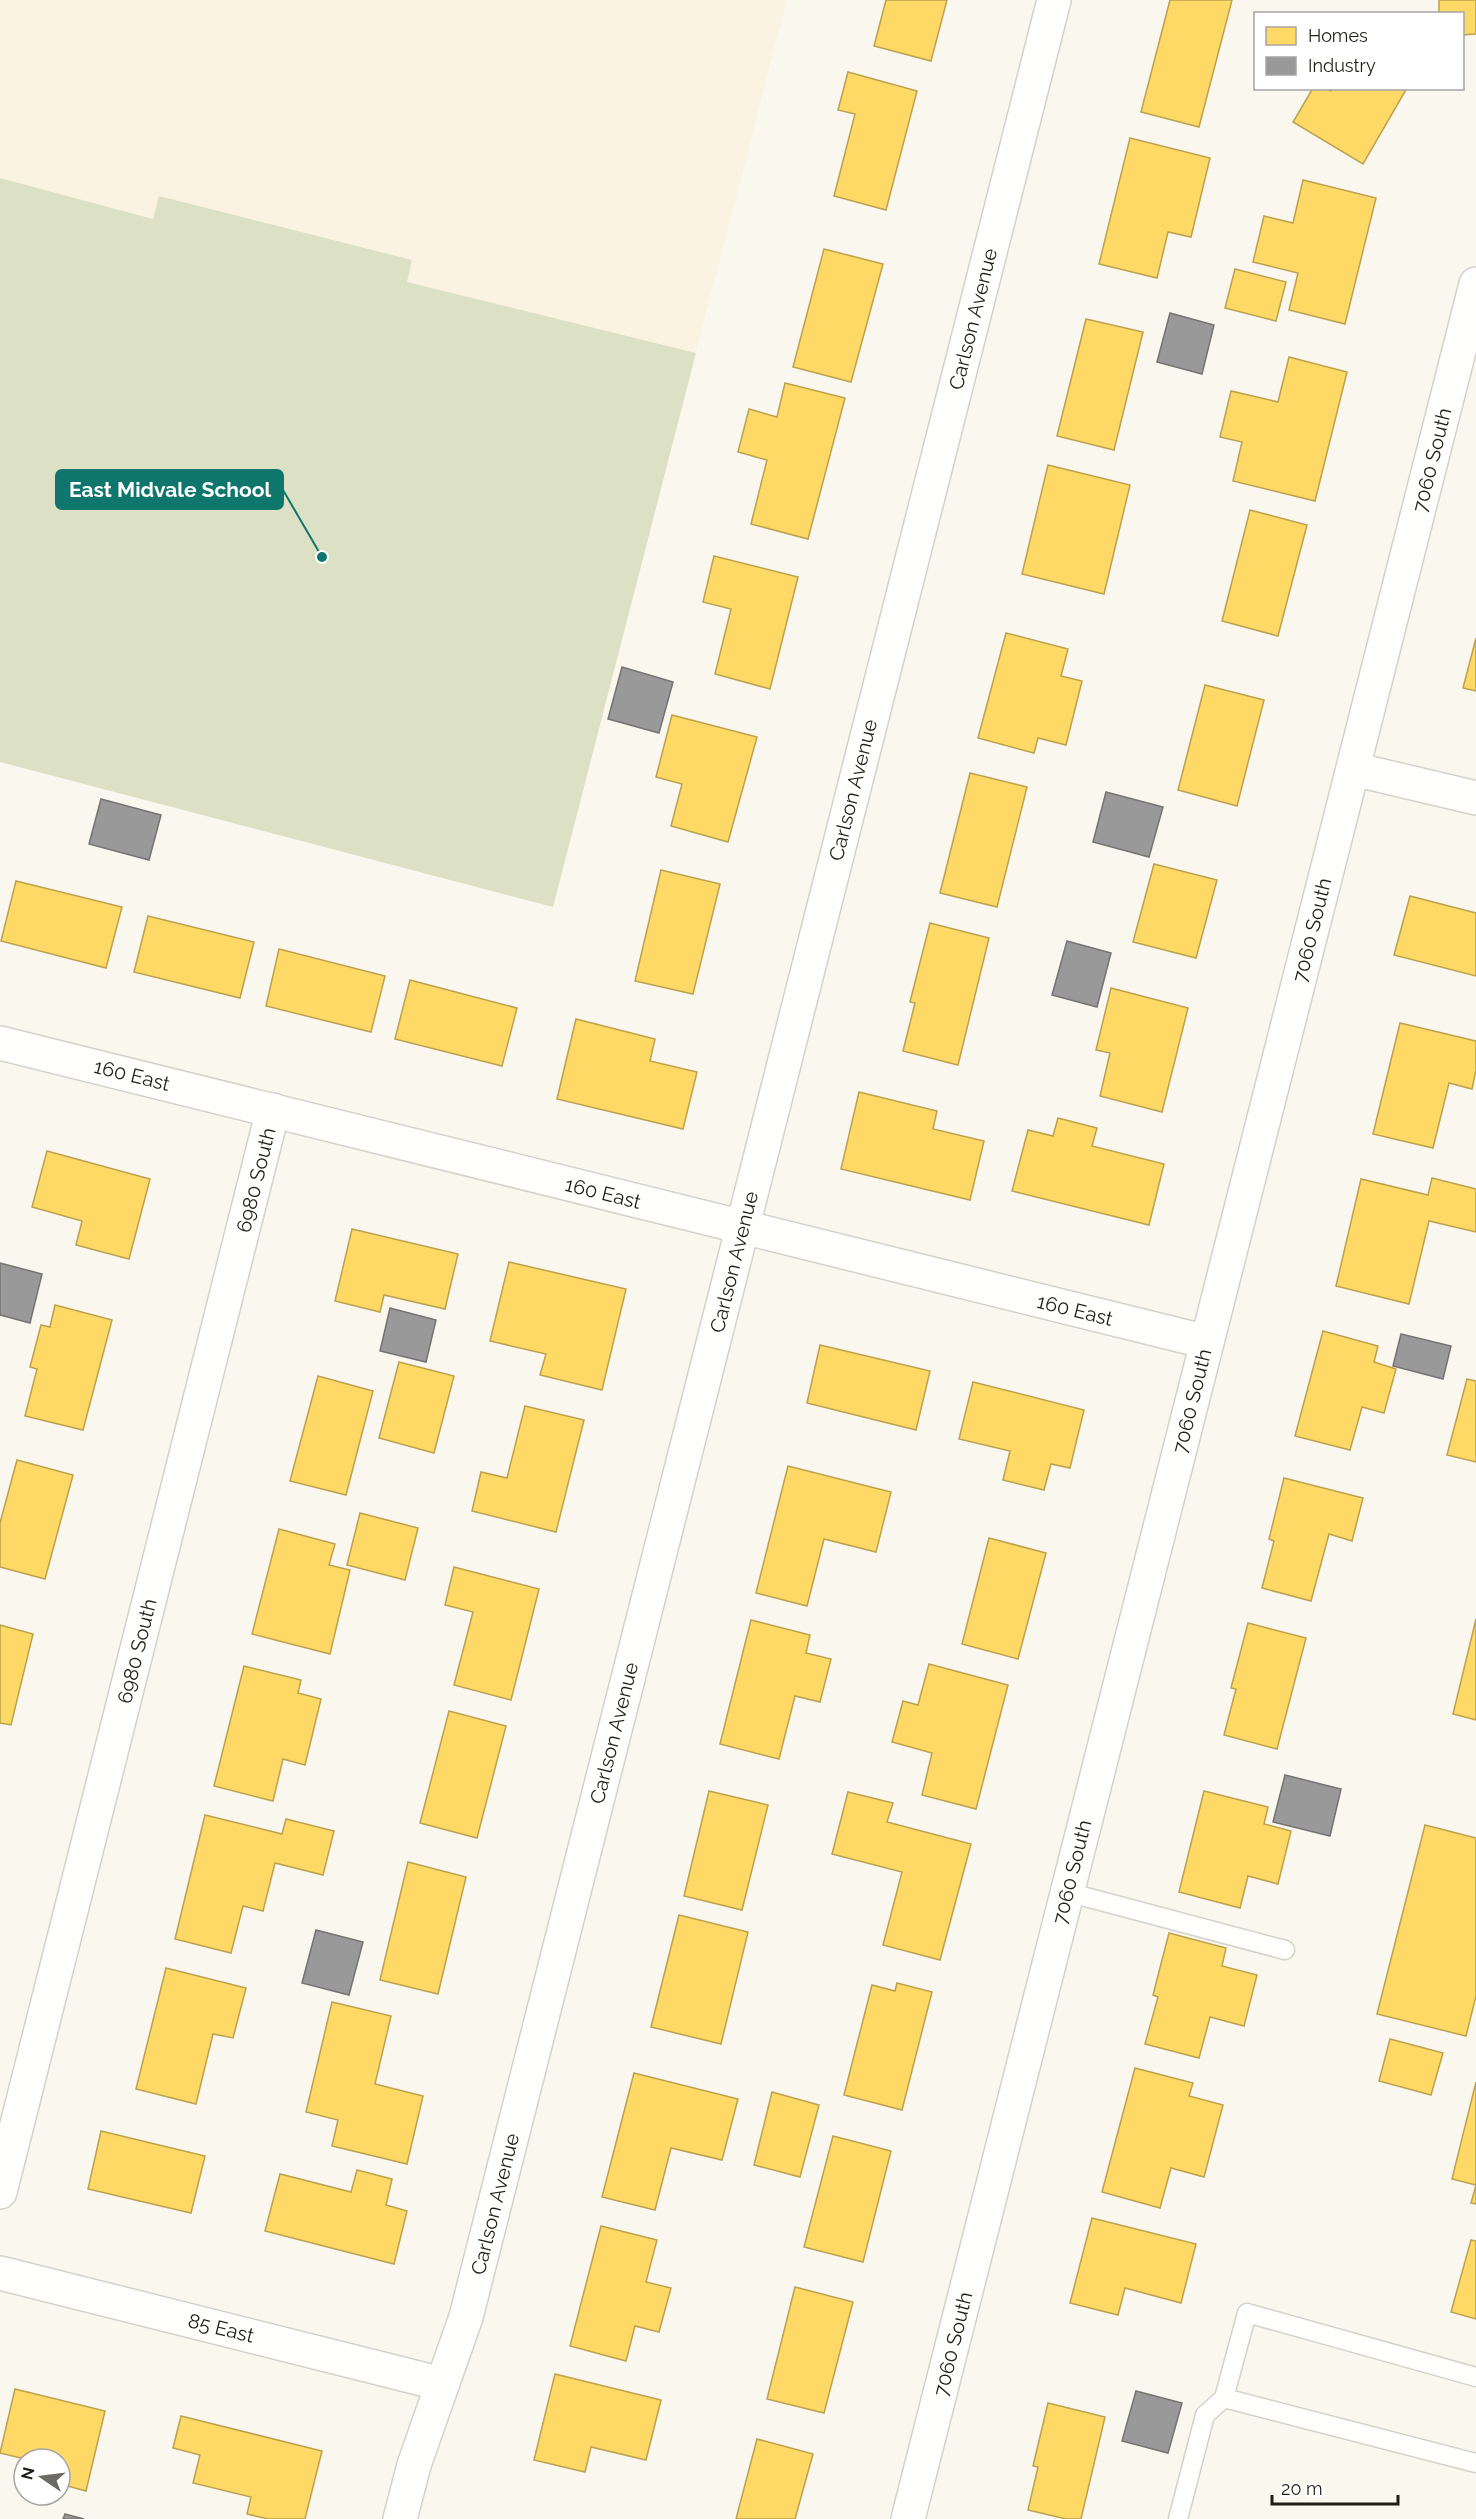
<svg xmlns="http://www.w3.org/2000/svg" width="1476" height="2519" font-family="Raleway,sans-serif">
	<rect width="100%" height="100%" fill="#faf7ef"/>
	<polygon fill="#fbf3e2" points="0,0 787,0 553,907 0,762"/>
	<polygon fill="#dce1c5" points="0,178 153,219 159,196 412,260 407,282 696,353 553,907 0,762"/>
	<g fill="#ffd966" stroke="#bca14e" stroke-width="1.5">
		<polygon points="886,0 947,0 931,61 874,46"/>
		<polygon points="1170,0 1232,0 1199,127 1141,112"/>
		<polygon points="1439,0 1476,0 1476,34 1462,35 1462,14 1439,14"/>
		<polygon points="848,72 917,91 886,210 834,196 855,114 838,110"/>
		<polygon points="1313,88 1326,88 1331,91 1332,88 1407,88 1363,164 1293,122"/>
		<polygon points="1130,138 1210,158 1191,237 1168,232 1157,278 1099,264"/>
		<polygon points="1303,180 1376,198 1345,324 1289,310 1298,273 1253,262 1264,216 1293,223"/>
		<polygon points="824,249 883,264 851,382 793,367"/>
		<polygon points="1235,269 1286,282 1276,321 1225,308"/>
		<polygon points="1086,319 1143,332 1114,450 1057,436"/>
		<polygon points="1289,357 1347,372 1315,501 1233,481 1242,442 1220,437 1231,391 1278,402"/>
		<polygon points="785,383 845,398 808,539 751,524 767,460 738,452 749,409 777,417"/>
		<polygon points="1048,465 1130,485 1104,594 1022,574"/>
		<polygon points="1250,510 1307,525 1278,636 1222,621"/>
		<polygon points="714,556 798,577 770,689 715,674 731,609 703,602"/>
		<polygon points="1006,633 1068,649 1061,676 1082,681 1066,745 1038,738 1034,753 978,738"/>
		<polygon points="1476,638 1476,691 1463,688"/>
		<polygon points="1205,685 1264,700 1237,806 1178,790"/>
		<polygon points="672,715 757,737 728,842 671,826 682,784 656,777"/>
		<polygon points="970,773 1027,787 997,907 940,893"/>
		<polygon points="1154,864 1217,880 1196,958 1133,942"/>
		<polygon points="661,870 720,884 693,994 635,981"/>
		<polygon points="16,881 122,907 106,968 1,941"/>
		<polygon points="1410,896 1476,913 1476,976 1394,955"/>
		<polygon points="148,916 254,942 240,998 134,972"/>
		<polygon points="930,923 989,938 958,1065 903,1051 915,1003 910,1002"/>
		<polygon points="279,949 385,976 371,1032 266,1006"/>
		<polygon points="410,980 517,1008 502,1066 395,1039"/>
		<polygon points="1111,988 1188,1008 1162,1112 1100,1096 1110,1053 1096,1050"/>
		<polygon points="576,1019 655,1039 650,1061 697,1072 683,1129 557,1099"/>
		<polygon points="1400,1023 1476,1041 1476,1070 1472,1089 1449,1083 1433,1148 1373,1134"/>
		<polygon points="859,1092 937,1111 933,1129 984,1141 970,1200 841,1169"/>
		<polygon points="1058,1118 1097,1128 1092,1146 1164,1164 1149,1225 1012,1191 1028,1130 1053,1136"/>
		<polygon points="47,1151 150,1179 129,1259 76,1245 82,1221 32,1207"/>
		<polygon points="1432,1178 1476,1189 1476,1232 1429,1221 1409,1304 1336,1286 1361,1179 1428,1195"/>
		<polygon points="352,1229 458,1254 445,1309 384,1295 380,1312 335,1301"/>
		<polygon points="509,1262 626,1289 602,1390 540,1375 546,1354 490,1341"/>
		<polygon points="55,1305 112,1320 83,1430 25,1416 37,1369 30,1367 41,1325 50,1327"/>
		<polygon points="1323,1331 1378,1346 1374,1362 1396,1369 1384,1413 1362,1407 1350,1450 1295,1436"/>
		<polygon points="820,1345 930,1371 916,1430 807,1403"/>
		<polygon points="399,1362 454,1376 434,1453 379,1438"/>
		<polygon points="318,1376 373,1391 346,1495 290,1481"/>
		<polygon points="1467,1379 1476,1381 1476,1462 1447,1455"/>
		<polygon points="973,1382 1084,1410 1070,1468 1051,1464 1044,1490 1003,1480 1010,1451 959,1439"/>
		<polygon points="525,1406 584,1420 556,1532 472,1511 481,1472 507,1478"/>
		<polygon points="17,1460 73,1475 45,1579 0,1567 0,1523"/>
		<polygon points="788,1466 891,1492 876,1552 824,1539 807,1606 756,1593"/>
		<polygon points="1284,1478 1363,1498 1352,1541 1329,1534 1311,1601 1262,1588 1274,1541 1269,1539"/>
		<polygon points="360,1513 418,1528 405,1580 347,1565"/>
		<polygon points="279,1529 335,1544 329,1565 350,1570 330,1654 252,1634"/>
		<polygon points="989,1538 1046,1553 1018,1659 962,1644"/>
		<polygon points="454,1567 539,1589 511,1700 454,1685 473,1612 445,1605"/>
		<polygon points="1476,1619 1476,1720 1453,1714"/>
		<polygon points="751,1620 810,1635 806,1653 831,1659 820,1702 795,1696 779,1759 720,1744"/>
		<polygon points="1248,1623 1306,1638 1277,1749 1224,1735 1236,1689 1231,1688"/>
		<polygon points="0,1625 33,1634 11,1725 0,1723"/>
		<polygon points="929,1664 1008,1685 976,1809 922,1795 932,1753 892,1742 903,1701 918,1705"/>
		<polygon points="244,1666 301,1680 298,1693 321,1699 305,1765 283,1759 273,1801 214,1786"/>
		<polygon points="449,1711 506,1726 477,1838 420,1823"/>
		<polygon points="709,1791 768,1805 742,1910 684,1896"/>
		<polygon points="1204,1791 1268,1807 1264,1824 1291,1831 1278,1884 1248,1876 1240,1908 1179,1892"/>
		<polygon points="848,1792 893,1803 887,1822 971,1844 940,1960 883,1945 902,1872 832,1854"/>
		<polygon points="205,1815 282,1834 286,1819 334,1831 323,1875 275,1863 263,1911 243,1906 231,1953 175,1939"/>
		<polygon points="1425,1825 1476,1838 1476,1996 1466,2036 1377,2014"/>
		<polygon points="408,1862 466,1877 438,1994 380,1980"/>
		<polygon points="679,1915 748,1932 721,2044 651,2027"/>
		<polygon points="1169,1933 1226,1948 1222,1966 1257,1975 1244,2026 1210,2017 1199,2058 1145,2044 1158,1997 1153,1995"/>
		<polygon points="166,1968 246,1988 233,2038 213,2034 196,2104 136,2089"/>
		<polygon points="897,1983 932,1992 902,2110 844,2095 872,1985 895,1991"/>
		<polygon points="332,2002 391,2016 375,2084 423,2096 407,2164 332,2146 338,2120 306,2112"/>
		<polygon points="1390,2039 1443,2053 1431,2095 1379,2081"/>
		<polygon points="1135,2068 1193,2083 1189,2096 1223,2105 1204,2177 1171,2168 1160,2208 1102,2192"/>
		<polygon points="634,2073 738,2099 722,2160 671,2148 655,2210 602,2197"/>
		<polygon points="1476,2082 1476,2204 1471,2203 1476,2185 1452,2179"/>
		<polygon points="772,2092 819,2105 800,2177 754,2165"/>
		<polygon points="101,2131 205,2156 191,2213 88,2189"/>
		<polygon points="833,2136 891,2151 863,2262 804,2247"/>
		<polygon points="357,2170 392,2179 386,2205 407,2211 394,2264 265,2231 280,2174 351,2192"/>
		<polygon points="1092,2218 1196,2244 1181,2303 1125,2288 1118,2315 1070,2303"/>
		<polygon points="601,2226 657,2240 646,2282 671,2288 659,2332 635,2326 626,2361 570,2346"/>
		<polygon points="1471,2240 1476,2241 1476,2319 1451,2312"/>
		<polygon points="795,2287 853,2302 824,2413 767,2399"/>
		<polygon points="555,2374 661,2400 646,2460 591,2447 585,2472 534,2460"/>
		<polygon points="15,2389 105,2411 86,2491 60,2484 60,2459 25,2459 0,2453"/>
		<polygon points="1048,2403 1105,2417 1081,2519 1066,2519 1028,2510 1038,2467 1033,2466"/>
		<polygon points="181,2416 322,2451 305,2519 268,2519 247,2514 251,2497 193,2483 200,2455 173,2448"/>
		<polygon points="757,2439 813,2454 795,2519 736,2519"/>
	</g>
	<g fill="#999" stroke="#757472" stroke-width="1.5">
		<polygon points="1170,313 1214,325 1202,374 1157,362"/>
		<polygon points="622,667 673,682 659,733 608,719"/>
		<polygon points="1106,792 1163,807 1149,857 1093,842"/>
		<polygon points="101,799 161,815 149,860 89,844"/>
		<polygon points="1067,941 1111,953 1097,1007 1052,995"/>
		<polygon points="0,1263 42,1274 30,1323 0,1315"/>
		<polygon points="390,1308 436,1320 426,1362 380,1351"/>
		<polygon points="1401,1334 1451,1346 1443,1379 1393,1366"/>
		<polygon points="1285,1775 1341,1789 1330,1836 1273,1822"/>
		<polygon points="316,1930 363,1942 349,1995 302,1983"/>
		<polygon points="1136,2391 1182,2403 1168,2453 1122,2441"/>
		<polygon points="65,2514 84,2519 63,2519"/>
	</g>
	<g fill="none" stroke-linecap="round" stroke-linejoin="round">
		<g stroke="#d5d2cb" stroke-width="21">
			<g id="service">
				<polyline points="1067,1892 1285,1950"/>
				<polyline points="1224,2398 1476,2463"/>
				<polyline points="1178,2519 1205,2415 1224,2398 1247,2313 1476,2377"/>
			</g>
		</g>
		<g stroke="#d5d2cb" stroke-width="36">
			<g id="minor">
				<polyline points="1353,769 1476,798"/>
				<polyline points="0,1043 1207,1342"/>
				<polyline points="0,2192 273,1110"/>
				<polyline points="0,2273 442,2384"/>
				<polyline points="400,2519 414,2465 466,2317 1054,0"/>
				<polyline points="908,2519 1476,284"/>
			</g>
		</g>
		<use href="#service" stroke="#fefefd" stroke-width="18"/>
		<use href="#minor" stroke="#fefefd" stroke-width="33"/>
	</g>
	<g text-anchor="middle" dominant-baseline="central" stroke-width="6" stroke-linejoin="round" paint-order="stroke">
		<g font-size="20" fill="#211e17" stroke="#fff">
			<text transform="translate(973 319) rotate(-76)">Carlson Avenue</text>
			<text transform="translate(1432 460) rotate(-76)">7060 South</text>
			<text transform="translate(853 790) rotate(-76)">Carlson Avenue</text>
			<text transform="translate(1312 930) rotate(-76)">7060 South</text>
			<text transform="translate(132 1075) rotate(14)">160 East</text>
			<text transform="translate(256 1180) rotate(-76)">6980 South</text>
			<text transform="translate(603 1193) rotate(14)">160 East</text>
			<text transform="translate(734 1262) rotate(-76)">Carlson Avenue</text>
			<text transform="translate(1075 1310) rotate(14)">160 East</text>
			<text transform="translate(1192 1401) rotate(-76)">7060 South</text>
			<text transform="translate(137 1651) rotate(-76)">6980 South</text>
			<text transform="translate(614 1733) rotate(-76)">Carlson Avenue</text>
			<text transform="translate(1072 1872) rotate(-76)">7060 South</text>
			<text transform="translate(495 2204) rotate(-76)">Carlson Avenue</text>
			<text transform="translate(221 2328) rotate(14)">85 East</text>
			<text transform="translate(953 2344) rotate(-76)">7060 South</text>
		</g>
	</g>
	<path fill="none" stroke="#0f766e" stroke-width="2" d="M322 557L283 490"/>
	<circle fill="#0f766e" stroke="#fff" stroke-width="2" cx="322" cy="557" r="6"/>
	<rect fill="#0f766e" stroke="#0f766e" stroke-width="2" x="56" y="470" width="227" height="39" rx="6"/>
	<g font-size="21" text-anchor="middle" font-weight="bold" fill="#fff">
		<text x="170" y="497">East Midvale School</text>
	</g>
	<rect x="1254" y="12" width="210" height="78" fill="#ffffff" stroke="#a6a5a2" stroke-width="1.5"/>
	<rect x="1266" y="27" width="30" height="18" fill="#ffd966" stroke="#a6a5a2" stroke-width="1.5"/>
	<text x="1308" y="42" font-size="18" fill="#211e17">Homes</text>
	<rect x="1266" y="57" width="30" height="18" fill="#999999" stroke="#a6a5a2" stroke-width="1.5"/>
	<text x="1308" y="72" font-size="18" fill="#211e17">Industry</text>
	<g transform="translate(42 2477) rotate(284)"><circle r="28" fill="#ffffff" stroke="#a6a5a2" stroke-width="1.5"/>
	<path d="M0-4.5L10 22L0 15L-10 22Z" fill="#6d6a63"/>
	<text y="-9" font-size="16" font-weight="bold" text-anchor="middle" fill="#211e17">N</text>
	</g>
	<path d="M1272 2495v9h126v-9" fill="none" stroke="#211e17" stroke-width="3"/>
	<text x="1281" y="2495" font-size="18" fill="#211e17" stroke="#ffffff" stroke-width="4.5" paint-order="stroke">20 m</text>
</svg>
